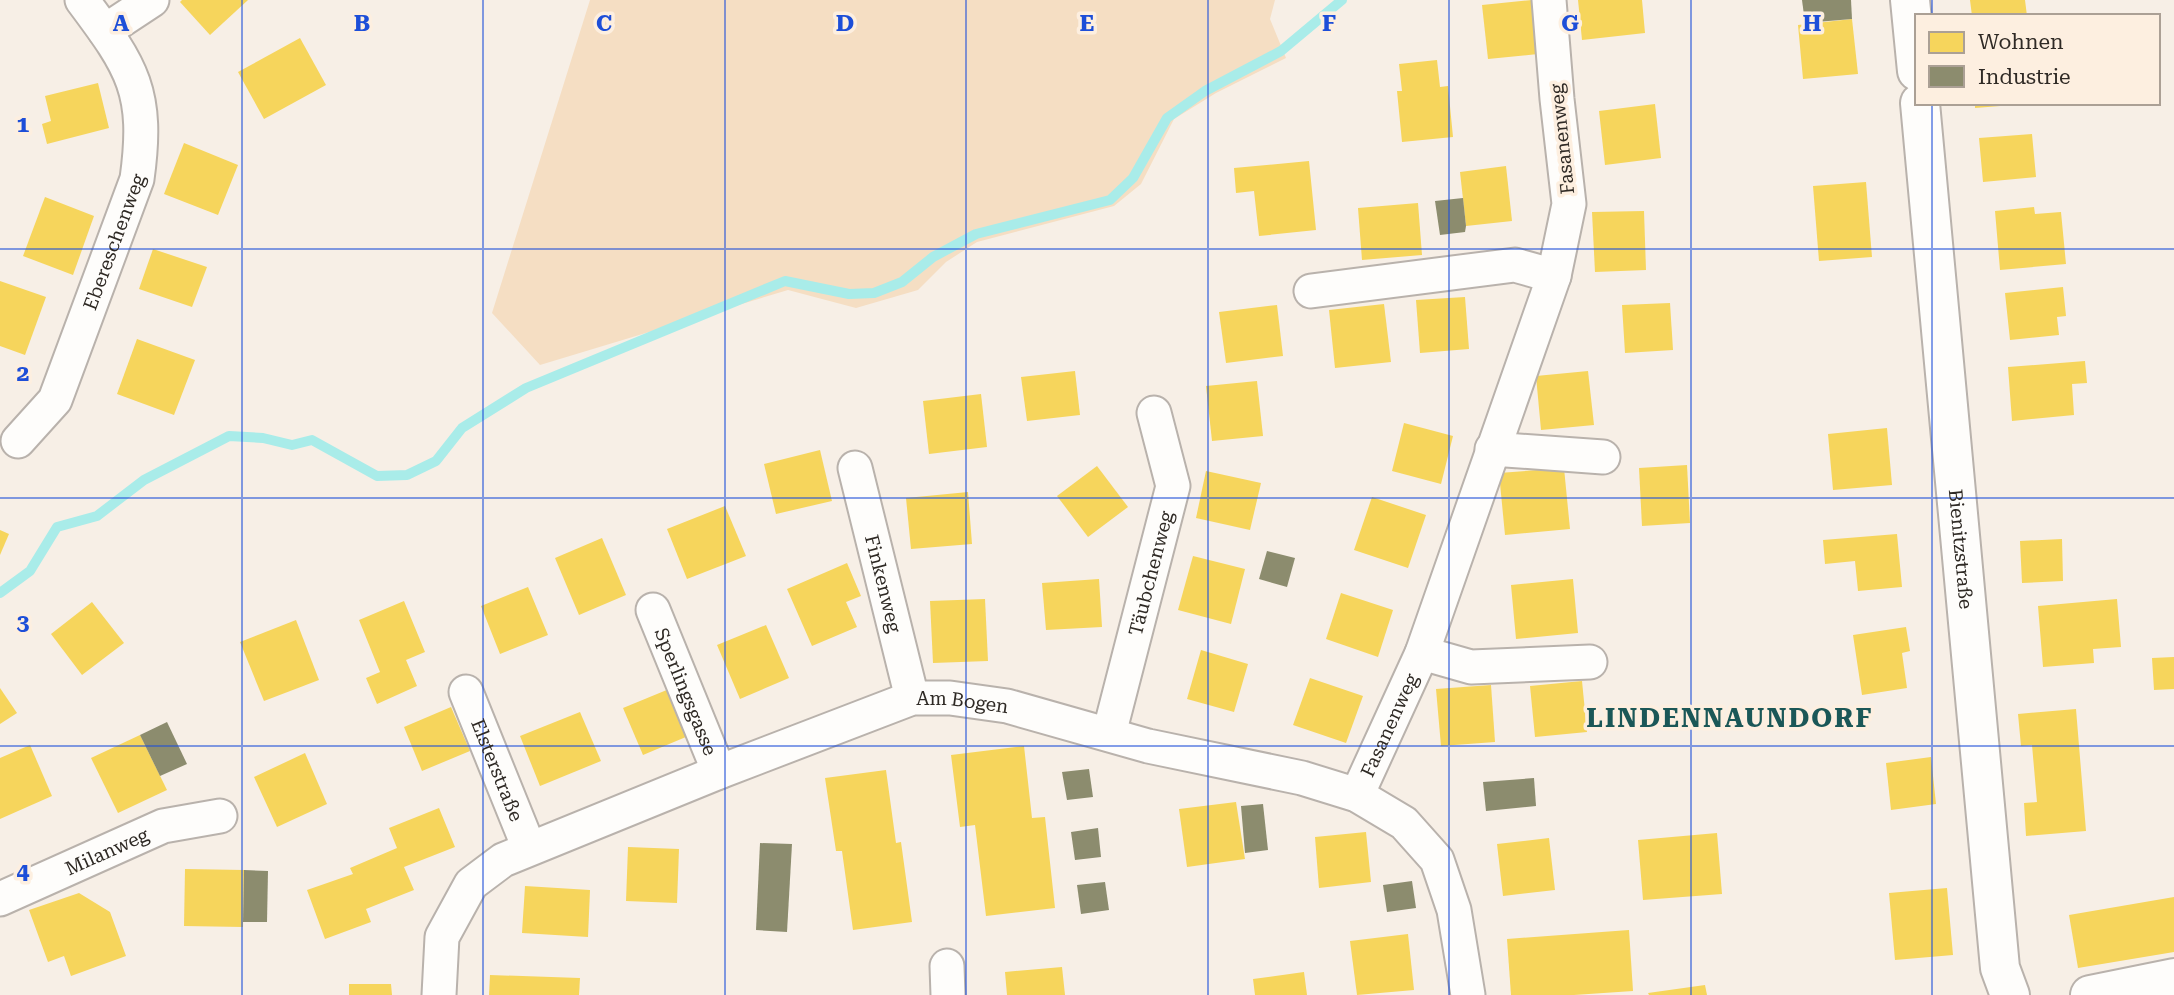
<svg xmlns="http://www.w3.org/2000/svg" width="2174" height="995" font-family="'Roboto Serif',serif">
	<rect width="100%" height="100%" fill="#f7efe6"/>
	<polygon fill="#f5dec3" points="590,0 1275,0 1270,19 1286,58 1216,93 1174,119 1141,184 1114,206 977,242 946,262 918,290 856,308 788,290 540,365 492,313"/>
	<g fill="#f6d55c">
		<polygon points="182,0 248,0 210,35 180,2"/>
		<polygon points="1532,0 1538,54 1488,59 1482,5"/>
		<polygon points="1578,0 1642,0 1645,33 1582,40"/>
		<polygon points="1970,0 2025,0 2027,16 1972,16"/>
		<polygon points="1852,19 1858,74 1803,79 1798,25"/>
		<polygon points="300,38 326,85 264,119 238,72"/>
		<polygon points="1437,60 1440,87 1448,86 1453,137 1402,142 1397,91 1402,91 1399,64"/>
		<polygon points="98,83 109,128 47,144 42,124 51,121 45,96"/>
		<polygon points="1975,103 2012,103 2013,105 1975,108"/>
		<polygon points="1655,104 1661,158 1605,165 1599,111"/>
		<polygon points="2032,134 2036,177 1983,182 1979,138"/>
		<polygon points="184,143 238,165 218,215 164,194"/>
		<polygon points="1309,161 1316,230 1259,236 1254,191 1236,193 1234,168"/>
		<polygon points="1506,166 1512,221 1466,226 1460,172"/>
		<polygon points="1866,182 1872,257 1819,261 1813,186"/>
		<polygon points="45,197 94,216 73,275 23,256"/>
		<polygon points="1418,203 1422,255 1362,260 1358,208"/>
		<polygon points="2034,207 2035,214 2061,212 2066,264 2000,270 1995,211"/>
		<polygon points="1644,211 1646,270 1595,272 1592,212"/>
		<polygon points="153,249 207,267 192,307 139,289"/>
		<polygon points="0,281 46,297 25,355 0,346"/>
		<polygon points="2063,287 2066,316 2057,317 2059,335 2010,340 2005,293"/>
		<polygon points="1465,297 1469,349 1420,353 1416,300"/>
		<polygon points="1670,303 1673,350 1625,353 1622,305"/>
		<polygon points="1384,304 1391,362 1335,368 1329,310"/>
		<polygon points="1277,305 1283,356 1226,363 1219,312"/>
		<polygon points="137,339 195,360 174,415 117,394"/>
		<polygon points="2085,361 2087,383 2072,384 2074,415 2012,421 2008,367"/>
		<polygon points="1075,371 1080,415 1027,421 1021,377"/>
		<polygon points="1588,371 1594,425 1541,430 1536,376"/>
		<polygon points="1257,381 1263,436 1212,441 1206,386"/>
		<polygon points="981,394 987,447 929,454 923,401"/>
		<polygon points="1404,423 1453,436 1441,484 1392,471"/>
		<polygon points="1887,428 1892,485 1833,490 1828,434"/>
		<polygon points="820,450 832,501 776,514 764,464"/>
		<polygon points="1687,465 1690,523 1642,526 1639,468"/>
		<polygon points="1097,466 1128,507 1088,537 1057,496"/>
		<polygon points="1564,468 1570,529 1505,535 1499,473"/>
		<polygon points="1206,471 1261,483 1250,530 1196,518"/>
		<polygon points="968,492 972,544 911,549 906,498"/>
		<polygon points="1372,497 1426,515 1408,568 1354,550"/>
		<polygon points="725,506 746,556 687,579 667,529"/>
		<polygon points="0,530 9,534 0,555"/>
		<polygon points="1897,534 1902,587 1858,591 1855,561 1825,564 1823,540"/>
		<polygon points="602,538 626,595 579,615 555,558"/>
		<polygon points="2062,539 2063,581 2022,583 2020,541"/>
		<polygon points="1193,556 1245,569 1231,624 1178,610"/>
		<polygon points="847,563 861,596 846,602 857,627 812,646 787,589"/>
		<polygon points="1099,579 1102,627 1046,630 1042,583"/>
		<polygon points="1573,579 1578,633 1516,639 1511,585"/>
		<polygon points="528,587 548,635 500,654 481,606"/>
		<polygon points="1341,593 1393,610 1378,657 1326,639"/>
		<polygon points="985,599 988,661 933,663 930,601"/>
		<polygon points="2117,599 2121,647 2093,649 2094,663 2043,667 2038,606"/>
		<polygon points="404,601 425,652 406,660 417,686 377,704 366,678 380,672 359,620"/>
		<polygon points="92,602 124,643 82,675 51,634"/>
		<polygon points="296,620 319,680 264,701 240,642"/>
		<polygon points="766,625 789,678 740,699 717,645"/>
		<polygon points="1906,627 1910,651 1902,653 1907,688 1862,695 1853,635"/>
		<polygon points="1201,650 1248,664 1234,712 1187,699"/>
		<polygon points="2174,657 2174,689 2154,690 2152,658"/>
		<polygon points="1310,678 1363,696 1346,743 1293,725"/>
		<polygon points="1582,681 1587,732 1535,737 1530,686"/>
		<polygon points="1491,685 1495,742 1441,746 1436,689"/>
		<polygon points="674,687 693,734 643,755 623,708"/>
		<polygon points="0,688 17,713 0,724"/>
		<polygon points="451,707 470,751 422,771 404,727"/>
		<polygon points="2076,709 2086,831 2026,836 2024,803 2037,802 2032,745 2021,746 2018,714"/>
		<polygon points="580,712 601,761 540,786 520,736"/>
		<polygon points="140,735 167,790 118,813 91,758"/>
		<polygon points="30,745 52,796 0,819 0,758"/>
		<polygon points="1024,746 1032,818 1045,817 1055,908 986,916 975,825 960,827 951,755"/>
		<polygon points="305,753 327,804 277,827 254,777"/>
		<polygon points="1931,757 1936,804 1891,810 1886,763"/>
		<polygon points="886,770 896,843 901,842 912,922 853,930 842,851 836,851 825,778"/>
		<polygon points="1236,802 1245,859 1187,867 1179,809"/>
		<polygon points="439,808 455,847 404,867 414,890 366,909 371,922 325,939 307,890 353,874 350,868 397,848 389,828"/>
		<polygon points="1366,832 1371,882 1319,888 1315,837"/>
		<polygon points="1717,833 1722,894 1643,900 1638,840"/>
		<polygon points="1549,838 1555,890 1503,896 1497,844"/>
		<polygon points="628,847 679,849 677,903 626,901"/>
		<polygon points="185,869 244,870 243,927 184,926"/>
		<polygon points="525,886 590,890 588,937 522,933"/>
		<polygon points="1947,888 1953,955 1895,960 1889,893"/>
		<polygon points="79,893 110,912 126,956 71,976 64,956 48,962 29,910"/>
		<polygon points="2174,897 2174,952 2078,968 2069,915"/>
		<polygon points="1629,930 1633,991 1574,995 1511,995 1507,939"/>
		<polygon points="1408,934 1414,990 1357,995 1350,941"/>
		<polygon points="1062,967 1065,995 1007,995 1005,972"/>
		<polygon points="1304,972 1307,995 1255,995 1253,979"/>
		<polygon points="490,975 580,978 579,995 489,995"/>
		<polygon points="349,984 391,984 392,995 349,995"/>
		<polygon points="1705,985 1707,995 1649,995 1648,993"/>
	</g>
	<g fill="#8c8c6e">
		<polygon points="1802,0 1851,0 1852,19 1805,23"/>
		<polygon points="1463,198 1466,226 1465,232 1440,235 1435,201"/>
		<polygon points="1267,551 1295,558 1287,587 1259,579"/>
		<polygon points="167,722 187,764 160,776 140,735"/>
		<polygon points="1089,769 1093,797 1067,800 1062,772"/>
		<polygon points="1534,778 1536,806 1486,811 1483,782"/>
		<polygon points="1263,804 1268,850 1245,853 1241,806"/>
		<polygon points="1098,828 1101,857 1075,860 1071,832"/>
		<polygon points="760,843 792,844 787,932 756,930"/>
		<polygon points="244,870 268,871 267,922 243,922"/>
		<polygon points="1412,881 1416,908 1387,912 1383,885"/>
		<polygon points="1105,882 1109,910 1081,914 1077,885"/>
	</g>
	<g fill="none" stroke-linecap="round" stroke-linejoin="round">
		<polyline stroke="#a9ece9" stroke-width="10" points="0,593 30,571 57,527 97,516 144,480 229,436 263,438 292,445 312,440 377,476 407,475 436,461 462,428 526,388 785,281 849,294 874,293 902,282 933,257 976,234 1110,200 1133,178 1167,118 1205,91 1281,51 1342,0"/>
		<g stroke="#b9b2ac" stroke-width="37">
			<g id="minor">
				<polyline points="105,31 152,0"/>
				<polyline points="1311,291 1515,265 1554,276"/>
				<path id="s1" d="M18,441L55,400L137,179C149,92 133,68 82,0"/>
				<polyline points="1492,449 1603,457"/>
				<path id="s2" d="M855,468L912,698"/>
				<path id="s3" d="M653,610L719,772"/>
				<polyline points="1422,653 1471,667 1590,662"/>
				<path id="s4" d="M466,692L529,848"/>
				<path id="s5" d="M1109,734L1173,486L1154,413"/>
				<path id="s6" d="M1357,795L1422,653L1554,276L1569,204L1557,99L1549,0"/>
				<path id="s7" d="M0,899L163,826L220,816"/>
				<polyline points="947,966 948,995"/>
				<path id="s8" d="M439,995L442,937L471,884L503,860L719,772L912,698H950L1007,706L1148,746L1302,778L1357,795L1404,823L1437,860L1454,910L1468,995"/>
			</g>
		</g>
		<g stroke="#b9b2ac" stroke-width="42">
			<g id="tertiary">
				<polyline points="1910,0 1917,71"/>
				<path id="s9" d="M1920,103L2000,968L2010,995"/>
				<polyline points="2090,995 2174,978"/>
			</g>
		</g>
		<use href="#minor" stroke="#fefdfb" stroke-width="33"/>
		<use href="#tertiary" stroke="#fefdfb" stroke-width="38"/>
	</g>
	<path fill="none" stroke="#1d4ed8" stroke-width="2" stroke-opacity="0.55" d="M242,0V995M483,0V995M725,0V995M966,0V995M1208,0V995M1449,0V995M1691,0V995M1932,0V16M1932,103V995M0,249H2174M0,498H2174M0,746H2174"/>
	<g text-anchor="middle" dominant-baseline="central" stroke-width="7" stroke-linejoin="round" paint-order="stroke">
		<g font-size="19" fill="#2f2a25" stroke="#fdefe0">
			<text transform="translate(1562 139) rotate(-96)">Fasanenweg</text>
			<text stroke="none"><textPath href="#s1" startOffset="224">Ebereschenweg</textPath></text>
			<text stroke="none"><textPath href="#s9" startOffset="448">Bienitzstraße</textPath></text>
			<text stroke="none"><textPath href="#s5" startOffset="166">Täubchenweg</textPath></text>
			<text stroke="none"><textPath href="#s2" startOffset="119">Finkenweg</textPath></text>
			<text stroke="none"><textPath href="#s3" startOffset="88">Sperlingsgasse</textPath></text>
			<text stroke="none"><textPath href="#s8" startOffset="649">Am Bogen</textPath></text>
			<text stroke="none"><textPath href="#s6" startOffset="77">Fasanenweg</textPath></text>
			<text stroke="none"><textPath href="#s4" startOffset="84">Elsterstraße</textPath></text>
			<text stroke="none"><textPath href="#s7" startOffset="117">Milanweg</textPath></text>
		</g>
		<g font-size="26" font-weight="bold" letter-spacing="2" fill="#1b5757" stroke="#fdefe0">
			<text x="1730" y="718">LINDENNAUNDORF</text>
		</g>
	</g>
	<g font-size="23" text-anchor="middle" font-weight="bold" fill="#1d4ed8" stroke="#fdefe0" stroke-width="7" stroke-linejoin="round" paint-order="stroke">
		<text x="121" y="31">A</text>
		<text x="362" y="31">B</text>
		<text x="604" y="31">C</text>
		<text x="845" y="31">D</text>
		<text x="1087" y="31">E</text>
		<text x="1329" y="31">F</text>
		<text x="1570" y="31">G</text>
		<text x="1812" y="31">H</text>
		<text x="23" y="132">1</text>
		<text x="23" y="381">2</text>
		<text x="23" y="630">3</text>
		<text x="23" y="879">4</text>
	</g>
	<rect x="1915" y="14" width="245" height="91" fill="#fdefe0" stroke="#aba095" stroke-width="2"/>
	<rect x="1929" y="32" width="35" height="21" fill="#f6d55c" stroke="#aba095" stroke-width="2"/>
	<text x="1978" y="49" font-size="21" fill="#2f2a25">Wohnen</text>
	<rect x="1929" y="66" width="35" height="21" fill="#8c8c6e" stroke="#aba095" stroke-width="2"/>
	<text x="1978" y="84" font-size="21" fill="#2f2a25">Industrie</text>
</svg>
